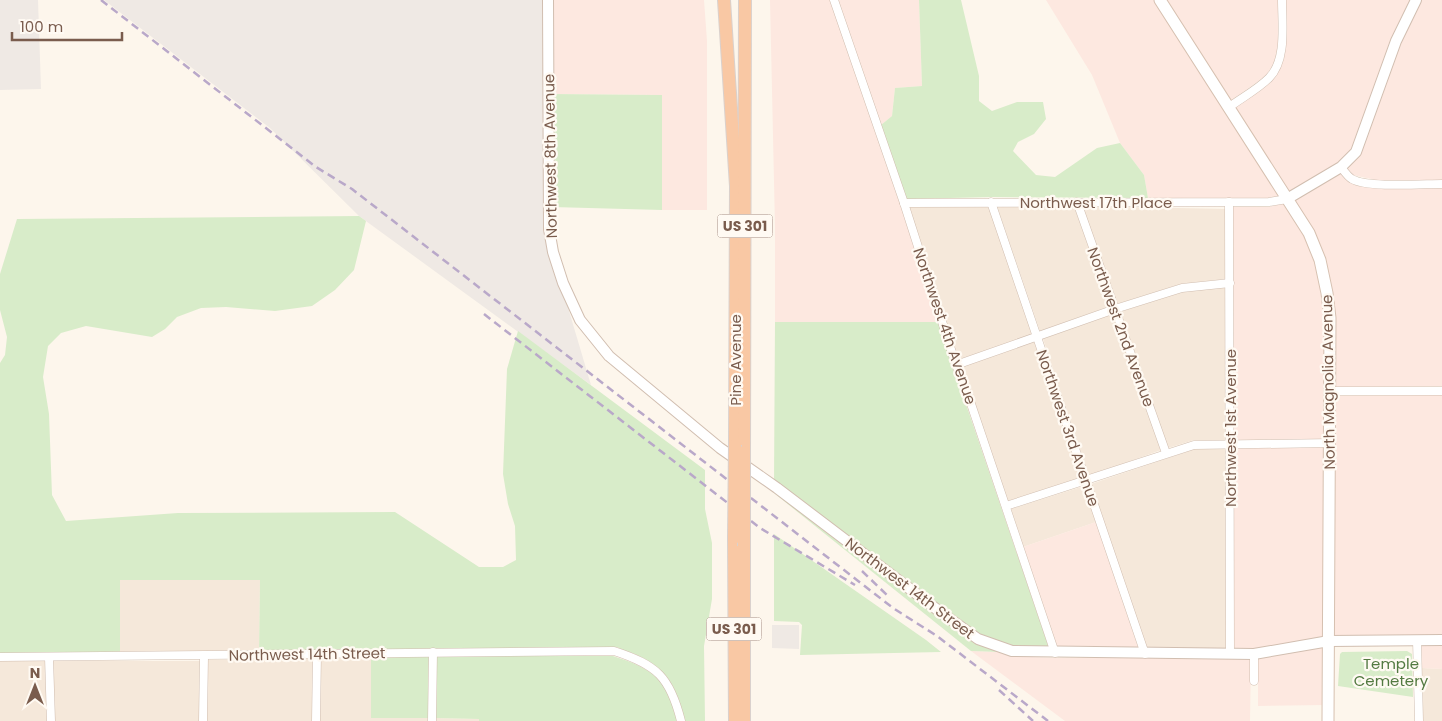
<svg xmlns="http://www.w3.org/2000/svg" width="1442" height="721" font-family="Poppins,sans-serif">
	<rect width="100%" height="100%" fill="#fdf6ec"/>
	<g fill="#f5e8da">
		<polygon points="989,206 1033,334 958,360 909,207"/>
		<polygon points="997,206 1074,206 1110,306 1040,331"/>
		<polygon points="1082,206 1225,209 1226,279 1181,284 1117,304"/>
		<polygon points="1226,287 1226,440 1194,440 1168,448 1120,312 1182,292"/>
		<polygon points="1113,314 1161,450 1089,476 1043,339"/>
		<polygon points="1035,342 1081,478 1008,501 961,367"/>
		<polygon points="1195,449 1226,449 1226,650 1147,650 1091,484"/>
		<polygon points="1084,486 1096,522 1023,547 1011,509"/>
		<polygon points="120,580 260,580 259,651 120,653"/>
		<polygon points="371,658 371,718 428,718 428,721 320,721 320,659"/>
		<polygon points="313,659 312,721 207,721 207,660"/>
		<polygon points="0,661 45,661 47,721 0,721"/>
		<polygon points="53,661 200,661 199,721 55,721"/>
		<polygon points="1422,668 1442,669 1442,721 1422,721"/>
		<polygon points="435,718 479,719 479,721 435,721"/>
	</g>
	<g fill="#fde8e0">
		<polygon points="552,0 704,0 707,41 707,210 662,210 661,95 551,94"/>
		<polygon points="770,0 830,0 900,204 938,322 775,322 775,227"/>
		<polygon points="838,0 919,0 922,86 895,88 892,116 881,125"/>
		<polygon points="1046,0 1155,0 1281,196 1268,198 1148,198 1144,175 1120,143 1092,75"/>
		<polygon points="1165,0 1279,0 1278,47 1274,62 1267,75 1229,102"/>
		<polygon points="1286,0 1412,0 1394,35 1353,150 1347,158 1289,193 1233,109 1271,82 1281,65 1285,48"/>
		<polygon points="1420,0 1442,0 1442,180 1376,180 1353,175 1347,168 1359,154 1401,39"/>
		<polygon points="1341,173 1349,182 1359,186 1375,188 1442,188 1442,386 1335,387 1331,292 1293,200"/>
		<polygon points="1285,203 1306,235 1316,262 1326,319 1327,439 1233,440 1232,207 1269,207"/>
		<polygon points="1442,395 1442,635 1333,637 1335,396"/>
		<polygon points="1327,447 1325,638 1254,650 1234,650 1233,448"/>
		<polygon points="1096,522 1139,650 1057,649 1023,547"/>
		<polygon points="1421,644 1442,644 1442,669 1422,668"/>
		<polygon points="1325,646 1325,705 1258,706 1258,658"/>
		<polygon points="971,651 1000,652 1012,656 1053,658 1251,658 1250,721 1065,721"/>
	</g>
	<g fill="#efe9e4">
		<polygon points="0,0 38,0 41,89 0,90"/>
		<polygon points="104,0 544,0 545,230 591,385 359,216 270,128"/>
		<polygon points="772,625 799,625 799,649 772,648"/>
	</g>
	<g fill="#d8ecc9">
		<polygon points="919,0 961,0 979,76 979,101 992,111 1017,102 1043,102 1046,119 1034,134 1018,142 1013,151 1036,175 1055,177 1097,148 1120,143 1144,175 1148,198 993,197 906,199 881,125 892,116 895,88 922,86"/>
		<polygon points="551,94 662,95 662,210 552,207"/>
		<path d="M359,216L366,221L354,270L335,290L312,306L275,311L226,307L201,308L177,317L165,329L152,337L86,326L61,333L48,346L43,377L49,414L52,495L66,521L178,513L395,512L479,567H503L516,560L515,526L508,504L503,474L507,369L518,331L705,470V509L712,543V599L704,646L705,721H685C677,690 669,670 639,656C632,652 623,651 617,647L259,651L260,580H120V653H0V363L5,355L7,337L0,310V274L17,219Z"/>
		<polygon points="775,322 938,322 1049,648 1012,647 979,635 774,481"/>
		<polygon points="774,491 1000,652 971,651 774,493"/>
		<polygon points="774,534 926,640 941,652 800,655 802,625 799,622 774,621"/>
		<polygon points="1407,651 1412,654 1413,697 1338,686 1340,654 1342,652"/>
		<polygon points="429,656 428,718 371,718 371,658"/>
		<path d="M436,656H613C654,669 667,679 677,721H479V719L435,718Z"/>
	</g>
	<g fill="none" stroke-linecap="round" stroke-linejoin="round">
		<g stroke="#d1beb0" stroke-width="9">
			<g id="minor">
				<polyline points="834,0 904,203 956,365 966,389 1055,653"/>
				<path d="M1228,108C1241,98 1257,90 1269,78C1287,60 1282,24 1282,0"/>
				<path d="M1341,167C1344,171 1348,177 1352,179C1367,188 1423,184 1442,184"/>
				<polyline points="991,202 1145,654"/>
				<polyline points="1077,202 1166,453"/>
				<polyline points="1229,202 1230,654"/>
				<polyline points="904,203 1269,202 1287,199"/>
				<polyline points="956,365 1115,309 1182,288 1230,283"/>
				<polyline points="1331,391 1442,391"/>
				<polyline points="1006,506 1194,445 1331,443"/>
				<polyline points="1417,640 1419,721"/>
				<path d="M0,657L614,651C657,665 670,677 681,721"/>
				<polyline points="49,657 51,721"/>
				<polyline points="1254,681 1254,654"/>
				<polyline points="203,721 204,656"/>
				<polyline points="316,721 317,654"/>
				<polyline points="432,721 433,652"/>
			</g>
		</g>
		<g stroke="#d1beb0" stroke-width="12">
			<g id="tertiary">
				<polyline points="548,0 549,229 553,252 563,283 580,320 609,356 720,448 777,488 939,611 978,639 1012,651 1254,654 1329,641 1442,640"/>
				<polyline points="1287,199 1341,167 1356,152 1396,41 1416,0"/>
			</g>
		</g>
		<g stroke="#d6c0b0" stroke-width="13">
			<polyline id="secondary" points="1160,0 1309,233 1320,260 1327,293 1330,318 1328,721"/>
		</g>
		<g stroke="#dad1cd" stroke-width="14">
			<g id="trunk">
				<polyline points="724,0 736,186 735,445"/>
				<polyline points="744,452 745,0"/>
				<polyline points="734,538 735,721"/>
				<polyline points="744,546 744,721"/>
			</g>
		</g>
		<use href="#minor" stroke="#fff" stroke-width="8"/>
		<use href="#tertiary" stroke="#fff" stroke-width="10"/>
		<use href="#secondary" stroke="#fff" stroke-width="11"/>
		<use href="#trunk" stroke="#f9c8a4" stroke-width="12"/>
		<g stroke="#b9a8c9" stroke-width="2.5" stroke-dasharray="8 5" stroke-linecap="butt">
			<polyline points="101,0 316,167 352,189 893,608 937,636 1048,721"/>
			<polyline points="484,314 760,528 855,585"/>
			<polyline points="862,571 887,595"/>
			<polyline points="999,690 1033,721"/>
		</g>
		<g stroke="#dad1cd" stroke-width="14" stroke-linecap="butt">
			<g id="trunk-bridge">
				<polyline points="734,538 735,445"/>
				<polyline points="744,546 744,452"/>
			</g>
		</g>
		<use href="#trunk-bridge" stroke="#f9c8a4" stroke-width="12"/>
	</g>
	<g text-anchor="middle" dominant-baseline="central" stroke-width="4.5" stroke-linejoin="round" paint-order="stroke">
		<g fill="#fffaf3" stroke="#a28b7f" stroke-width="1">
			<rect x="717.5" y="214.5" width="55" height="23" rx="4"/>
			<rect x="706.5" y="617.5" width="55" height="23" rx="4"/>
		</g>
		<g font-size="14" font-weight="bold" fill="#7a5c4d">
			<text x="745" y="226">US 301</text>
			<text x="734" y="629">US 301</text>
		</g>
		<g font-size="15" fill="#7a5c4d" stroke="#fffaf3">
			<text transform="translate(550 156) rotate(-91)">Northwest 8th Avenue</text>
			<text x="1096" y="202">Northwest 17th Place</text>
			<text transform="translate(945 326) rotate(71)">Northwest 4th Avenue</text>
			<text transform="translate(1121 327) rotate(70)">Northwest 2nd Avenue</text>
			<text transform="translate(735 360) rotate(-90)">Pine Avenue</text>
			<text transform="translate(1328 382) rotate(-91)">North Magnolia Avenue</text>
			<text transform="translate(1068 428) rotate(71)">Northwest 3rd Avenue</text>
			<text transform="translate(1230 428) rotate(-90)">Northwest 1st Avenue</text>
			<text transform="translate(910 588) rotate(37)">Northwest 14th Street</text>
			<text transform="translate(307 654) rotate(-1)">Northwest 14th Street</text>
		</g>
		<g font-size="15" fill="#537a41" stroke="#fffaf3">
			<text x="1391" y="663">Temple<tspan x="1391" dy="17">Cemetery</tspan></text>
		</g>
	</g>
	<g transform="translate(35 686)" stroke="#fffaf3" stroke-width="4" paint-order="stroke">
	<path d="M0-4L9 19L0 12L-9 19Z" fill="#7a5c4d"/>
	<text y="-8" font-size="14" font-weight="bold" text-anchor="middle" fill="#7a5c4d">N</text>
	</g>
	<path d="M12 32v8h110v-8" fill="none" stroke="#7a5c4d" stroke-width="2.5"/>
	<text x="20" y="32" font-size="15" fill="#7a5c4d" stroke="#fffaf3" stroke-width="4" paint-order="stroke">100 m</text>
</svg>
